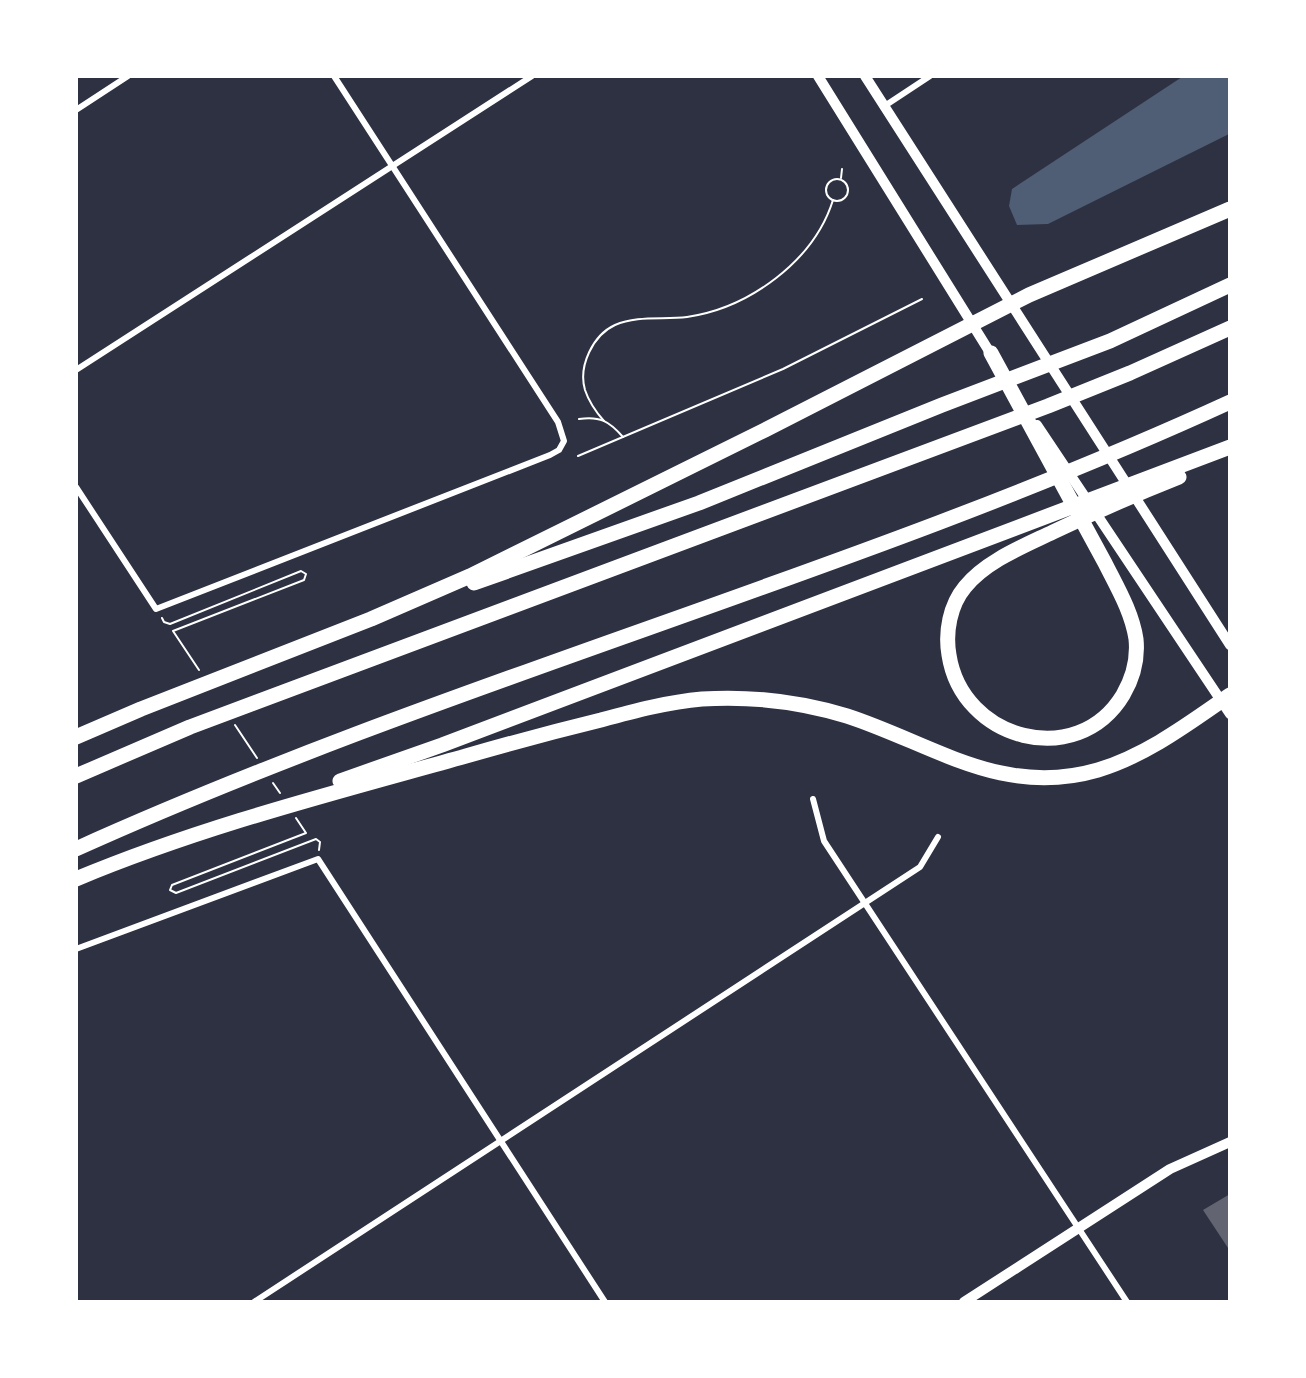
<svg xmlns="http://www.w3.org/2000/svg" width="1306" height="1378" font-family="Signika,sans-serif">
	<rect width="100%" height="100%" fill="#2d3142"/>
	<polygon fill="#4f5d75" points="1182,77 1229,77 1229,134 1048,224 1017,225 1009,206 1012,189"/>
	<polygon fill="#626471" points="1230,1194 1230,1251 1203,1210"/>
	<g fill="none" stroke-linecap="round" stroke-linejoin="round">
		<g stroke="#fff" stroke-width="2">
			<polyline points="841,178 842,169"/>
			<circle cx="837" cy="190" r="11"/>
			<path d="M579,419C600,416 609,421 623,437"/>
			<path d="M604,421C596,412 589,402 585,390C578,366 593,335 615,325C637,315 664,320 687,317C749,308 814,261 833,200"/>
			<polyline points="578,456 783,369 922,299"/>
			<polyline points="162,618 164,622 170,624 301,571 306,574 304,580 173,631 199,670"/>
			<polyline points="235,725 257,758"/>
			<polyline points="273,783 280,793"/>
			<polyline points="296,818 306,833 172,885 170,890 176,893 316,839 320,842 319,850"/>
		</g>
		<g stroke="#fff" stroke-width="6">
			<polyline points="883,107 930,76"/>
			<polyline points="76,110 128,76"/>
			<polyline points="76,370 532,76"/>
			<polyline points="76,487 156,609 550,455 559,450 564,441 558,422 334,76"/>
			<polyline points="813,799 824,841 1127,1302"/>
			<polyline points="76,949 318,859 605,1302"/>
			<polyline points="254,1302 920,867 938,837"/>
		</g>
		<g stroke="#fff" stroke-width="10">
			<polyline points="818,76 994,359"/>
			<polyline points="865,76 1230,645"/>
			<polyline points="1037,425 1230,714"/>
			<polyline points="964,1302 1170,1169 1230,1142"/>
		</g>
		<g stroke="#fff" stroke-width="15">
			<path d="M991,353L1105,563C1117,587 1132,612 1136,639C1138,659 1133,678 1123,695C1077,771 962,740 949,655C945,632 950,605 965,587C986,561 1024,546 1053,532C1095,512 1136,494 1179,477"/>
			<polyline points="474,583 699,503 942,405 1110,341 1230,285"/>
			<polyline points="76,737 141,709 371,619 470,576 765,430 1029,295 1230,209"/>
			<polyline points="76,776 190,727 1048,406 1130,373 1230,328"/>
			<polyline points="340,781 442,745 1230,447"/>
			<path d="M76,849C453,679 855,574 1230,402"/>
			<path d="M76,879C203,826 334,793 466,756C511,743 556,731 601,720C634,711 668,702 702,699C750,696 801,702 847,716C933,744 1002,798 1098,770C1147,755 1188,724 1230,695"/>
		</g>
	</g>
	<rect width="1306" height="1378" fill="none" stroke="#ffffff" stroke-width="156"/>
</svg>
